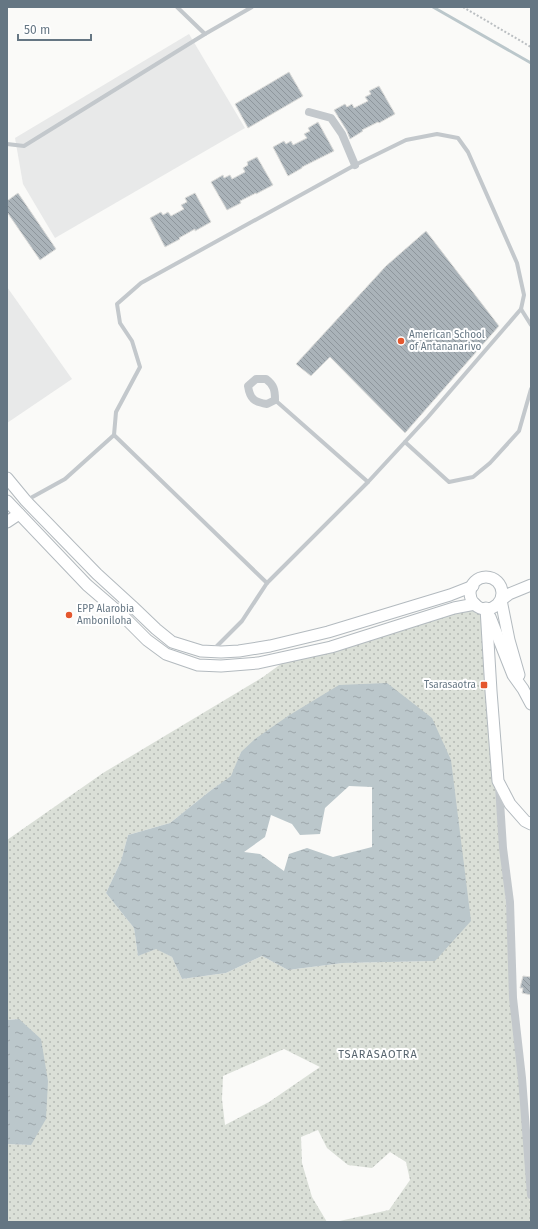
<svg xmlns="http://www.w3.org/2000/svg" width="538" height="1229" font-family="'Fira Sans',sans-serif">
	<defs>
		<pattern id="park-dots" width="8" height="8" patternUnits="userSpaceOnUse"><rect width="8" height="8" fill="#dadfd7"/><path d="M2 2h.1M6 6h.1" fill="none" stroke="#b4b9b4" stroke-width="1.8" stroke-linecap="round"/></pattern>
		<pattern id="water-ripples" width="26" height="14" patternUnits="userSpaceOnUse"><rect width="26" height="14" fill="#bbc7cb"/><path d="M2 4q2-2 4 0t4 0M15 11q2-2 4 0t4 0" fill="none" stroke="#9ca6aa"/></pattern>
		<pattern id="building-back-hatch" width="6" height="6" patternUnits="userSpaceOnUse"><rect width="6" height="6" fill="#aab3b9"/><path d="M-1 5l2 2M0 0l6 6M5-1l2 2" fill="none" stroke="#8e969c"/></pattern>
	</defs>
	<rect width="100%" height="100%" fill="#fafaf8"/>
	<g fill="#e8e9e9">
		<polygon points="189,34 245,128 55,238 23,184 15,138"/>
		<polygon points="7,287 72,379 7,423"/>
	</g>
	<path fill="url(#park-dots)" fill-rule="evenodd" d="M470,608L474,611L481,612L527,1146L531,1222H335L389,1210L410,1180L406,1162L390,1152L372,1168L348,1165L327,1148L318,1130L301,1137L302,1163L312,1197L327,1222H7V1144L31,1145L19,1019L7,1020V840L103,773L263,677L289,658ZM241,752L451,760L435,961L343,963L288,970L262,956L226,973L182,979L172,957L156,948L138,956L134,928L106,893L121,861L128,835L170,823L210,791L232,776ZM284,1049L320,1067L269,1102L225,1125L222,1099L223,1076Z"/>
	<g fill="url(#water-ripples)" fill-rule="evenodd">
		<path d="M387,683L432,718L451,760L471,921L435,961L343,963L288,970L262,956L226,973L182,979L172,957L156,949L138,956L134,928L106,893L121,861L128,835L170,823L210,791L231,776L241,752L255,739L288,716L339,685ZM349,786L372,787V847L333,857L307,848L289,854L284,871L260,854L244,852L265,837L271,815L292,824L300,835L320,834L325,808Z"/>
		<polygon points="19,1019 41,1039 48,1081 46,1119 31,1145 7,1144 7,1020"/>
	</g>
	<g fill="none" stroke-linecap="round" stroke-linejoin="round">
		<polyline stroke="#bbc7cb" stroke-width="3" points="433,7 531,63"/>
	</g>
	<g fill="url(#building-back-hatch)" stroke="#dcdcda">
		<polygon points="289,72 303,96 248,128 235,104"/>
		<polygon points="379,86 395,114 379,123 378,122 362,130 363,131 350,139 347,131 334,110 345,104 347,107 352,104 354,108 368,101 365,97 371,94 369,91"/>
		<polygon points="318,122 334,151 302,167 302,168 288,176 273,147 284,141 286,144 291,141 293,145 307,138 304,134 310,131 308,128"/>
		<polygon points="257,157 273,185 256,194 256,193 240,201 241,203 227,210 211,182 223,175 224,178 230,175 232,179 245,172 243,168 248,165 247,162"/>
		<polygon points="18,193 56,249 40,260 7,212 7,201"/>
		<polygon points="195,193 211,222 195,231 195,229 179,238 180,239 165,247 150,218 161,212 163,215 168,212 171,216 184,209 181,205 187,202 185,198"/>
		<polygon points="426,231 499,326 405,433 330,357 311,376 296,364 386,266"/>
		<polygon points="523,976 531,977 531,995 522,993 523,988 520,988"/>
	</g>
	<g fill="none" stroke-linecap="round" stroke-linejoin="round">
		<g stroke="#b3babf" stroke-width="13">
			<g id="secondary">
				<polyline points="7,478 26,501 97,574 132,606 156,629 172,642 201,651 221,652 239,651 270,646 328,632 450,595 473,586"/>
				<polyline points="7,501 87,585 123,616 147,640 166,654 198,665 221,666 258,663 331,647 454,608 475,604"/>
				<polyline points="7,522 19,514"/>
				<circle cx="486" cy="593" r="16"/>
				<polyline points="501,600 509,640 519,675"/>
				<polyline points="501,600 509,594 531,585"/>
				<polyline points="486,608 491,691 498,781 510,804 525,821 531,824"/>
				<polyline points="490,617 513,675 523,689 531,704"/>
			</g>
		</g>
		<polyline stroke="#bbbfc2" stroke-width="2" stroke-dasharray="2 2" stroke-linecap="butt" points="463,7 531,47"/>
		<g stroke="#c3c8cc" stroke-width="4">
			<polyline points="177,7 205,34"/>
			<polyline points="7,144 24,146 205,34 252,7"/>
			<polyline points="521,309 531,325"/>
			<polyline points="275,400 368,482"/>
			<polyline points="114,435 116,412 140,367 132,341 120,323 117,304 141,283 355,165 406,140 437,134 458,138 468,152 517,263 524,295 521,309 428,417 368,482 267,583 242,621 213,650"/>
			<polyline points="405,442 449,482 473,477 490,463 519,431 531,389"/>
			<polyline points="27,500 65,479 114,435 267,583"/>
		</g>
		<g stroke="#c3c8cc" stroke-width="8">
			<polyline points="309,112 331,118 342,134 355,165"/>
			<path d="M256,379H266C274,385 275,390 275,400L267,404C254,402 250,399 248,386Z"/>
			<polyline points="499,786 503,848 510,902 513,998 522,1078 531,1195"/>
		</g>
		<use href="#secondary" stroke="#fff" stroke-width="11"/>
	</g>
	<g fill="#e4572e" stroke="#fff" stroke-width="1.5">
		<circle cx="401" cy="341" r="4"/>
		<circle cx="69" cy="615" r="4"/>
		<rect x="480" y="681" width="8" height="8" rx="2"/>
	</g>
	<g text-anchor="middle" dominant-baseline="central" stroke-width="4" stroke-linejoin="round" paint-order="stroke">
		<g font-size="10" fill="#657683" stroke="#fff" text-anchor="start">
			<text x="409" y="335">American School<tspan x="409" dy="12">of Antananarivo</tspan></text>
			<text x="77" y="609">EPP Alarobia<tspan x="77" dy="12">Amboniloha</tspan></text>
			<text x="476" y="685" text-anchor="end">Tsarasaotra</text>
		</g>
		<g font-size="11" letter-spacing="1" fill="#57646e" stroke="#fff">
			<text x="378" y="1054">TSARASAOTRA</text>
		</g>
	</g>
	<rect width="538" height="1229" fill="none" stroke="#657683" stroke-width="16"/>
	<path d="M18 34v6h73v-6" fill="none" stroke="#657683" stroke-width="2"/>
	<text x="24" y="34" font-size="12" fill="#657683" stroke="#ffffff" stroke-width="3" paint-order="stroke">50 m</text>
</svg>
